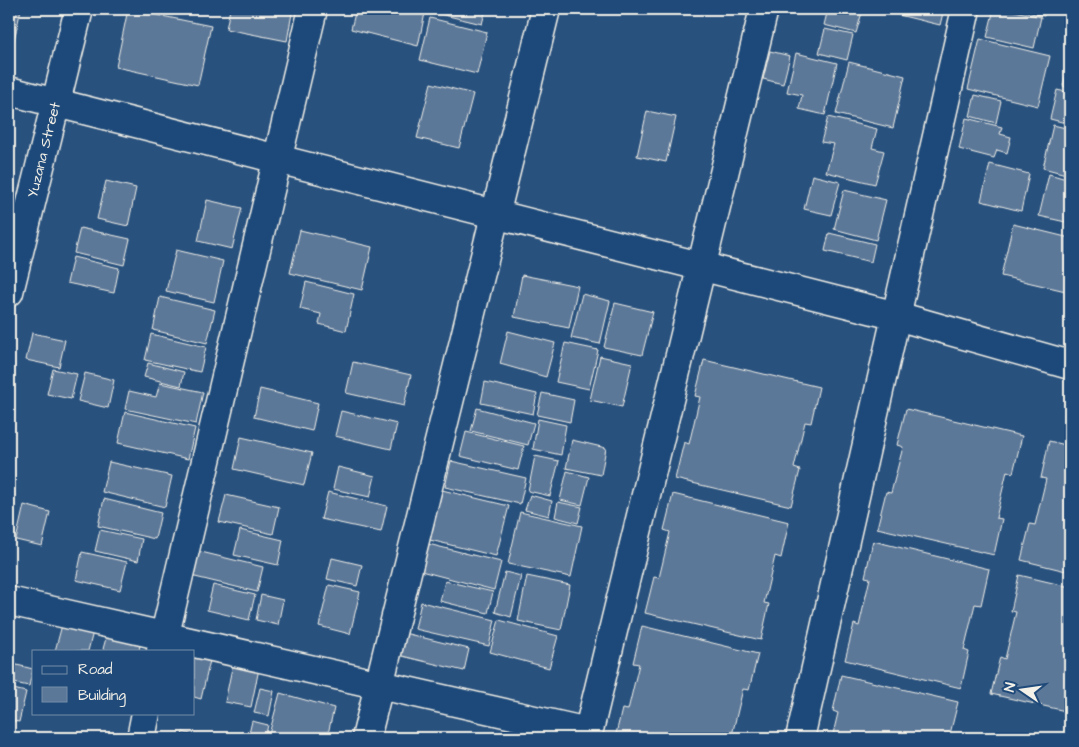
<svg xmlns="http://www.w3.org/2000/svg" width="1079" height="747" font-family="'Architects Daughter',sans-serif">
	<rect width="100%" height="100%" fill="#28517e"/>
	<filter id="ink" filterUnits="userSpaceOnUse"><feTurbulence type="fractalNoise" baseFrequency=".02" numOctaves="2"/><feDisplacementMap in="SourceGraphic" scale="10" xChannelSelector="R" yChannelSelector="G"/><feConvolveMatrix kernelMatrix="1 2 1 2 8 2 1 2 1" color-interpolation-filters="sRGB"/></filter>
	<g filter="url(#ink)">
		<g fill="#5b7899" stroke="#f4f1e8">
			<polygon points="9,9 21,9 12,49 9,48"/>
			<polygon points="128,9 211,26 198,85 116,67"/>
			<polygon points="164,9 186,9 185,13"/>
			<polygon points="230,9 272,9 292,13 287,41 226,29"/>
			<polygon points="356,9 407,9 425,13 418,46 351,29"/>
			<polygon points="424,9 486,9 482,24 423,10"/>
			<polygon points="828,9 863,9 856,33 824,25"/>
			<polygon points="874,9 944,9 940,25"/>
			<polygon points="994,9 1006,9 1041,17 1034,48 987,37"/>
			<polygon points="1015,9 1046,9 1044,16"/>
			<polygon points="430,18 487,32 477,74 420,60"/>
			<polygon points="825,29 853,35 847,60 819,53"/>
			<polygon points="980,39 1050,56 1038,106 968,89"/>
			<polygon points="770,51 790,56 783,84 763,79"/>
			<polygon points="796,53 837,63 825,115 799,109 802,95 787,92"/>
			<polygon points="1070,58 1070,88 1063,86"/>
			<polygon points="849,62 905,76 893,128 836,114"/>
			<polygon points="431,83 473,94 459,148 417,138"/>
			<polygon points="1057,90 1070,93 1070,124 1050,119"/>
			<polygon points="975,95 1001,101 996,123 970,116"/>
			<polygon points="647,111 676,117 666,162 637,156"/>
			<polygon points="828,117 877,129 872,148 884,151 875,184 826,172 834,144 821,142"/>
			<polygon points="966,118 1002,127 1000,134 1011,137 1007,153 997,150 994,158 959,149"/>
			<polygon points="1053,125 1070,129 1070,175 1043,168"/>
			<polygon points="990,164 1029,174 1021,211 981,201"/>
			<polygon points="1049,174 1070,180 1070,223 1039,216"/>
			<polygon points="812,175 840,182 831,215 804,209"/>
			<polygon points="106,181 136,188 128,226 97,219"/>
			<polygon points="844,190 886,200 876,240 834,229"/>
			<polygon points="207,200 242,208 232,249 198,241"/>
			<polygon points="1013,224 1070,238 1070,292 1001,276"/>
			<polygon points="80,228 130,239 124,265 74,253"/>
			<polygon points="300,230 372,247 362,290 290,273"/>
			<polygon points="829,233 875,244 871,262 825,251"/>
			<polygon points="176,250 223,261 214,302 166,291"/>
			<polygon points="73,257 119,268 114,293 67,283"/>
			<polygon points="522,275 578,286 569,328 514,317"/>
			<polygon points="306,282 354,294 346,331 319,324 321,314 300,309"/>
			<polygon points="582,294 610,301 600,344 571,338"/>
			<polygon points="160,297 215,310 207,343 153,330"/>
			<polygon points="615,303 653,312 642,355 604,347"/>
			<polygon points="508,331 555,343 546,377 500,364"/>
			<polygon points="32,333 65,340 59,367 26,360"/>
			<polygon points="151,334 206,347 200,372 145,360"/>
			<polygon points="565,343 598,350 589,389 556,382"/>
			<polygon points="600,356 632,363 622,407 590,400"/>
			<polygon points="704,360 819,387 811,423 805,422 794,468 800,470 791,506 675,479 684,442 689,444 700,397 695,396"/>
			<polygon points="353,362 411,375 404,406 346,393"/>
			<polygon points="148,363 184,372 181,386 144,377"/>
			<polygon points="53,369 77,374 71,399 47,394"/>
			<polygon points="85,373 114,380 108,408 78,401"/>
			<polygon points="485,382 537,394 533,414 481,403"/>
			<polygon points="160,383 203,392 196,424 125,409 129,391 156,397"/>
			<polygon points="260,389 318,403 312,431 254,417"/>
			<polygon points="542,393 574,400 570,422 537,415"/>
			<polygon points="477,408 534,423 528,445 471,431"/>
			<polygon points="906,409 1022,436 1013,473 1007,471 996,518 1002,519 994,555 877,528 886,492 891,493 903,447 897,445"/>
			<polygon points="341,411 397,424 391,449 335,436"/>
			<polygon points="125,412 195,428 188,459 118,443"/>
			<polygon points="538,419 566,425 561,455 533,449"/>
			<polygon points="466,432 524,446 518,470 460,456"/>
			<polygon points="241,437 312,453 304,485 234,469"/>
			<polygon points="572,440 606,448 601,475 566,468"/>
			<polygon points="1049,441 1070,446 1070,572 1021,560 1030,524 1035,525 1046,479 1041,478"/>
			<polygon points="535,456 559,461 550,496 528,491"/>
			<polygon points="451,461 526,478 520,504 445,487"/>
			<polygon points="109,462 172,476 165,507 102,492"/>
			<polygon points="338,467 375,476 370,497 333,489"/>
			<polygon points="567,471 589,477 582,505 560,500"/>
			<polygon points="442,490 509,506 496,556 430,540"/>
			<polygon points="328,492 387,506 381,532 321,519"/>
			<polygon points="673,494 789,522 781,558 775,556 764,603 769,604 761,640 645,613 654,577 659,578 670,532 664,530"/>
			<polygon points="226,495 279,507 273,534 219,522"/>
			<polygon points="530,495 552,501 549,516 525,510"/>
			<polygon points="104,499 161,513 155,539 98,526"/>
			<polygon points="558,502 582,507 578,523 555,517"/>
			<polygon points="24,505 50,512 42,546 16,540"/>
			<polygon points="520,512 582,526 571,577 508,564"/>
			<polygon points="100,530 142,539 138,561 95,551"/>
			<polygon points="240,530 283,540 278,565 234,555"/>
			<polygon points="873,541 989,569 981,605 975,604 964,650 969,652 961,688 845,660 854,624 859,626 870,578 865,577"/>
			<polygon points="424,543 501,562 494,590 417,570"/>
			<polygon points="197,551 263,567 257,592 191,576"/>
			<polygon points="82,552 127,562 120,590 76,580"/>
			<polygon points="332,558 362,565 357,586 327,579"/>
			<polygon points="505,572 521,576 511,617 495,612"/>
			<polygon points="1019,575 1070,587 1070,712 991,694 1000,657 1005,659 1016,612 1011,611"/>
			<polygon points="527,576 570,585 561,630 518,621"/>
			<polygon points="445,581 493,592 488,613 440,601"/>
			<polygon points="213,585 255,595 249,620 207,610"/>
			<polygon points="329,585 360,592 350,634 319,626"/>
			<polygon points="261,595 283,600 278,625 256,620"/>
			<polygon points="421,602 495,620 489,646 415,629"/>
			<polygon points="499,620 558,636 549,668 490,652"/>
			<polygon points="62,625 93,632 88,651 55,651"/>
			<polygon points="642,626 758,654 749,690 743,689 732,735 738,736 738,738 615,738 622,709 628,710 639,664 633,663"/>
			<polygon points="108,631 141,639 139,651 108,651 103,649"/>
			<polygon points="404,633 469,649 464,671 398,655"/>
			<polygon points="194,652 211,656 201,699 194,697"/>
			<polygon points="234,658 260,664 251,707 225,702"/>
			<polygon points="9,663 33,669 29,686 9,682"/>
			<polygon points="841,675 958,702 949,738 832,738 838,713 833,711"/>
			<polygon points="9,688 26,692 19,722 9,720"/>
			<polygon points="260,688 274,691 269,716 254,713"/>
			<polygon points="280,693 334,708 327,738 268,738"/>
			<polygon points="252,721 268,725 265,738 248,738"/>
			<polygon points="183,732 205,738 181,738"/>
		</g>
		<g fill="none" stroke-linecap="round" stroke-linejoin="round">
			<g stroke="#f4f1e8" stroke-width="31">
				<g id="street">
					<polyline points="9,91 897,316 1070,365"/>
					<polyline points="9,292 79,9"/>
					<polyline points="9,601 588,732"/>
					<polyline points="161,651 313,9"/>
					<polyline points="141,738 146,713"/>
					<polyline points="366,738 546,9"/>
					<polyline points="587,738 764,9"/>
					<polyline points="800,738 966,9"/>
				</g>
			</g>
			<use href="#street" stroke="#1f4a7a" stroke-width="28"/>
		</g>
	</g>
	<g text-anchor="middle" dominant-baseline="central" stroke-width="4" stroke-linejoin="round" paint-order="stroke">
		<g font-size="15" fill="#f4f1e8" stroke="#1f4a7a">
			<text transform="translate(44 150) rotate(-76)">Yuzana Street</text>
		</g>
	</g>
	<rect width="1079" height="747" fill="none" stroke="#1f4a7a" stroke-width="30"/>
	<rect x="15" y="15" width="1049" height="717" fill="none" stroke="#f4f1e8" stroke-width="2" filter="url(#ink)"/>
	<rect x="32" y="650" width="162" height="65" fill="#1f4a7a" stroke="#748da6"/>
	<rect x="42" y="666" width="25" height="8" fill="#1f4a7a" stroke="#748da6"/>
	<text x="78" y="674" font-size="15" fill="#f4f1e8">Road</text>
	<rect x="42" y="687" width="25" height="15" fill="#5b7899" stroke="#748da6"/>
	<text x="78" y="700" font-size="15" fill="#f4f1e8">Building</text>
	<g transform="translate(1022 690) rotate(283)" stroke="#1f4a7a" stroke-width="4" paint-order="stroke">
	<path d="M0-4L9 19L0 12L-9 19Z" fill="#f4f1e8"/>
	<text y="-8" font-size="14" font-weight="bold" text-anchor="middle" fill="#f4f1e8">N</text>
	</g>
</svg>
